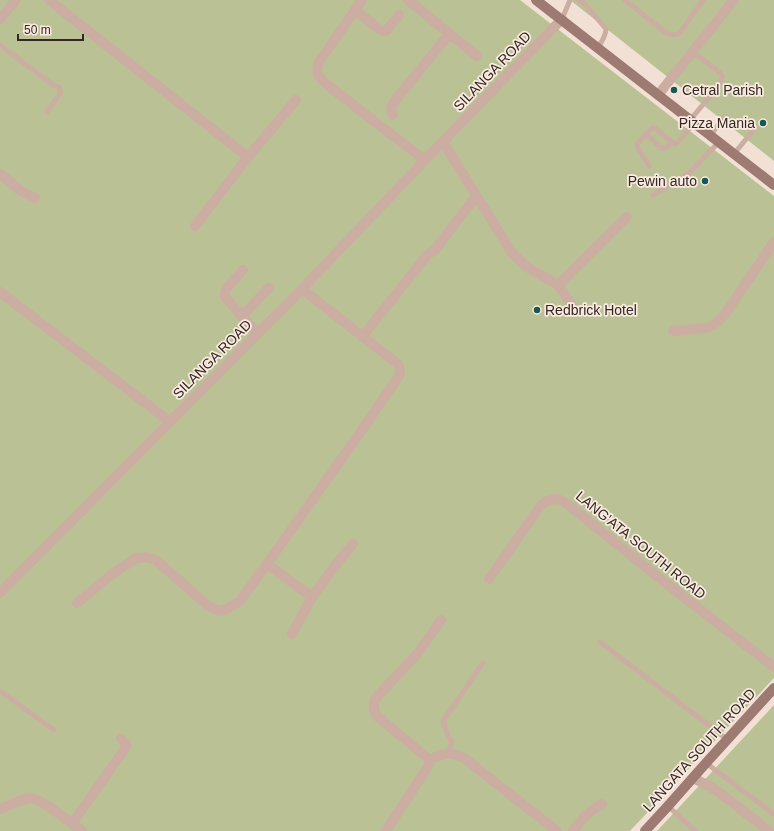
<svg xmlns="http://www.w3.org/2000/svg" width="774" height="831" font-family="Arial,sans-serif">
	<rect width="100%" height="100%" fill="#f2e0d5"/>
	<g fill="#bac295">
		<polygon points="0,0 520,0 774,196 774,678 630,831 0,831"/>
		<polygon points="570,0 774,0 774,161"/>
		<polygon points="774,705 774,831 657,831"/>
	</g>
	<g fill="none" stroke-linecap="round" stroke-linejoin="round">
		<g stroke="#cbada1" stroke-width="5">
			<path d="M578,0L584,3L606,29C606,36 601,42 598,48"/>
			<path d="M625,0L666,33C672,35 674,36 680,33L703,0"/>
			<polyline points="562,19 570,0"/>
			<polyline points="0,45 53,85 59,87 60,94 47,112"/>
			<path d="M690,120C695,114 723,82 722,77C722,76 720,73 719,72L693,52"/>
			<path d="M646,134L661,148C666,149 669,145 672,142"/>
			<polyline points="710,136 724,117"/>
			<polyline points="734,154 755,128"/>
			<polyline points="649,166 638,148 637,144 651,129 653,128 655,128 672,142 676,144 679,141 694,123"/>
			<polyline points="653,195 689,173 719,142"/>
			<polyline points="600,642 728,740"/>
			<polyline points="0,691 54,730"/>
			<polyline points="448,753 452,741 448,736 443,721 483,663"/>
			<polyline points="706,763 774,814"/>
			<polyline points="668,806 695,831"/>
		</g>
		<g stroke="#cbada1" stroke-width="10">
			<polyline points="49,0 248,157"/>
			<path d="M362,0L319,62C317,67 316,72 319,76C325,85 339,93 347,100C373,121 399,140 425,160"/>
			<polyline points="408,0 477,56"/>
			<polyline points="355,10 379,29 385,31 387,30 399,15"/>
			<polyline points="0,19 16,0"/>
			<polyline points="658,95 734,0"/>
			<path d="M393,115C390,109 391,107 394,102L449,34"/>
			<polyline points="443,142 512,253 527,267 558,285 576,311"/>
			<polyline points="0,174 21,191 35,198"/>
			<polyline points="195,226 248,157 296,100"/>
			<polyline points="243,270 226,289 225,292 225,297 257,333"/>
			<polyline points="558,285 627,217"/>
			<polyline points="0,292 169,421"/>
			<polyline points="242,316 269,288"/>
			<polyline points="673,331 707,328 716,323 725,314 774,242"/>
			<polyline points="362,337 428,254 435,250 476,196"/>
			<polyline points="267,564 312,597"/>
			<path d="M489,579L541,505C549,498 557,497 566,503L653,573L774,667"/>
			<polyline points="0,593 302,289 425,160 562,19"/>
			<polyline points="77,603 111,575 136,558 147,557 156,560 207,605 219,611 227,609 240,601 267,564 348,450 399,376 400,371 399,365 302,289"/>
			<polyline points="292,634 312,597 338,562 353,544"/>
			<path d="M430,760L378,717C373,711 373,707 375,699L418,653L441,620"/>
			<polyline points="693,778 709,786 720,793 769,831"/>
			<path d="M0,809C8,806 22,799 29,798C42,798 71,823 82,831"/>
			<polyline points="72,824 126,747 126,743 121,739"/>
			<path d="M386,831L429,765L430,760C443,753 450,751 464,758L557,831"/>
			<path d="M573,831C582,819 588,811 602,804"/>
		</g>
		<g stroke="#9e7b72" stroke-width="10">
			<polyline points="536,0 774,185"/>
			<polyline points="645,831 668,806 706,763 774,688"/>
		</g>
	</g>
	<g fill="#175852" stroke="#faebe1" stroke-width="1.5">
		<circle cx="674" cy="90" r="4"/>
		<circle cx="763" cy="123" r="4"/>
		<circle cx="705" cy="181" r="4"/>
		<circle cx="537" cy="310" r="4"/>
	</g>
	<g text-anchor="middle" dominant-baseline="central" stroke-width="3.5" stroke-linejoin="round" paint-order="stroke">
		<g font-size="14" fill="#342724" stroke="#faebe1">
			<text transform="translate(492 71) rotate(-46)">SILANGA ROAD</text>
			<text transform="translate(212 359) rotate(-45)">SILANGA ROAD</text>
			<text transform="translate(641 545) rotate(39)">LANG'ATA SOUTH ROAD</text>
			<text transform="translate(699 750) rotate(-48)">LANGATA SOUTH ROAD</text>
		</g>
		<g font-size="14" fill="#342724" stroke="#faebe1" text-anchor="start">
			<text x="682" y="90">Cetral Parish</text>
			<text x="755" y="123" text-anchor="end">Pizza Mania</text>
			<text x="697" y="181" text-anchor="end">Pewin auto</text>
			<text x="545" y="310">Redbrick Hotel</text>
		</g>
	</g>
	<path d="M18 34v6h65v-6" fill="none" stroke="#342724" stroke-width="2"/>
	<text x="24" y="34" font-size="12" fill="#342724" stroke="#faebe1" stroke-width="3" paint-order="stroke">50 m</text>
</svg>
